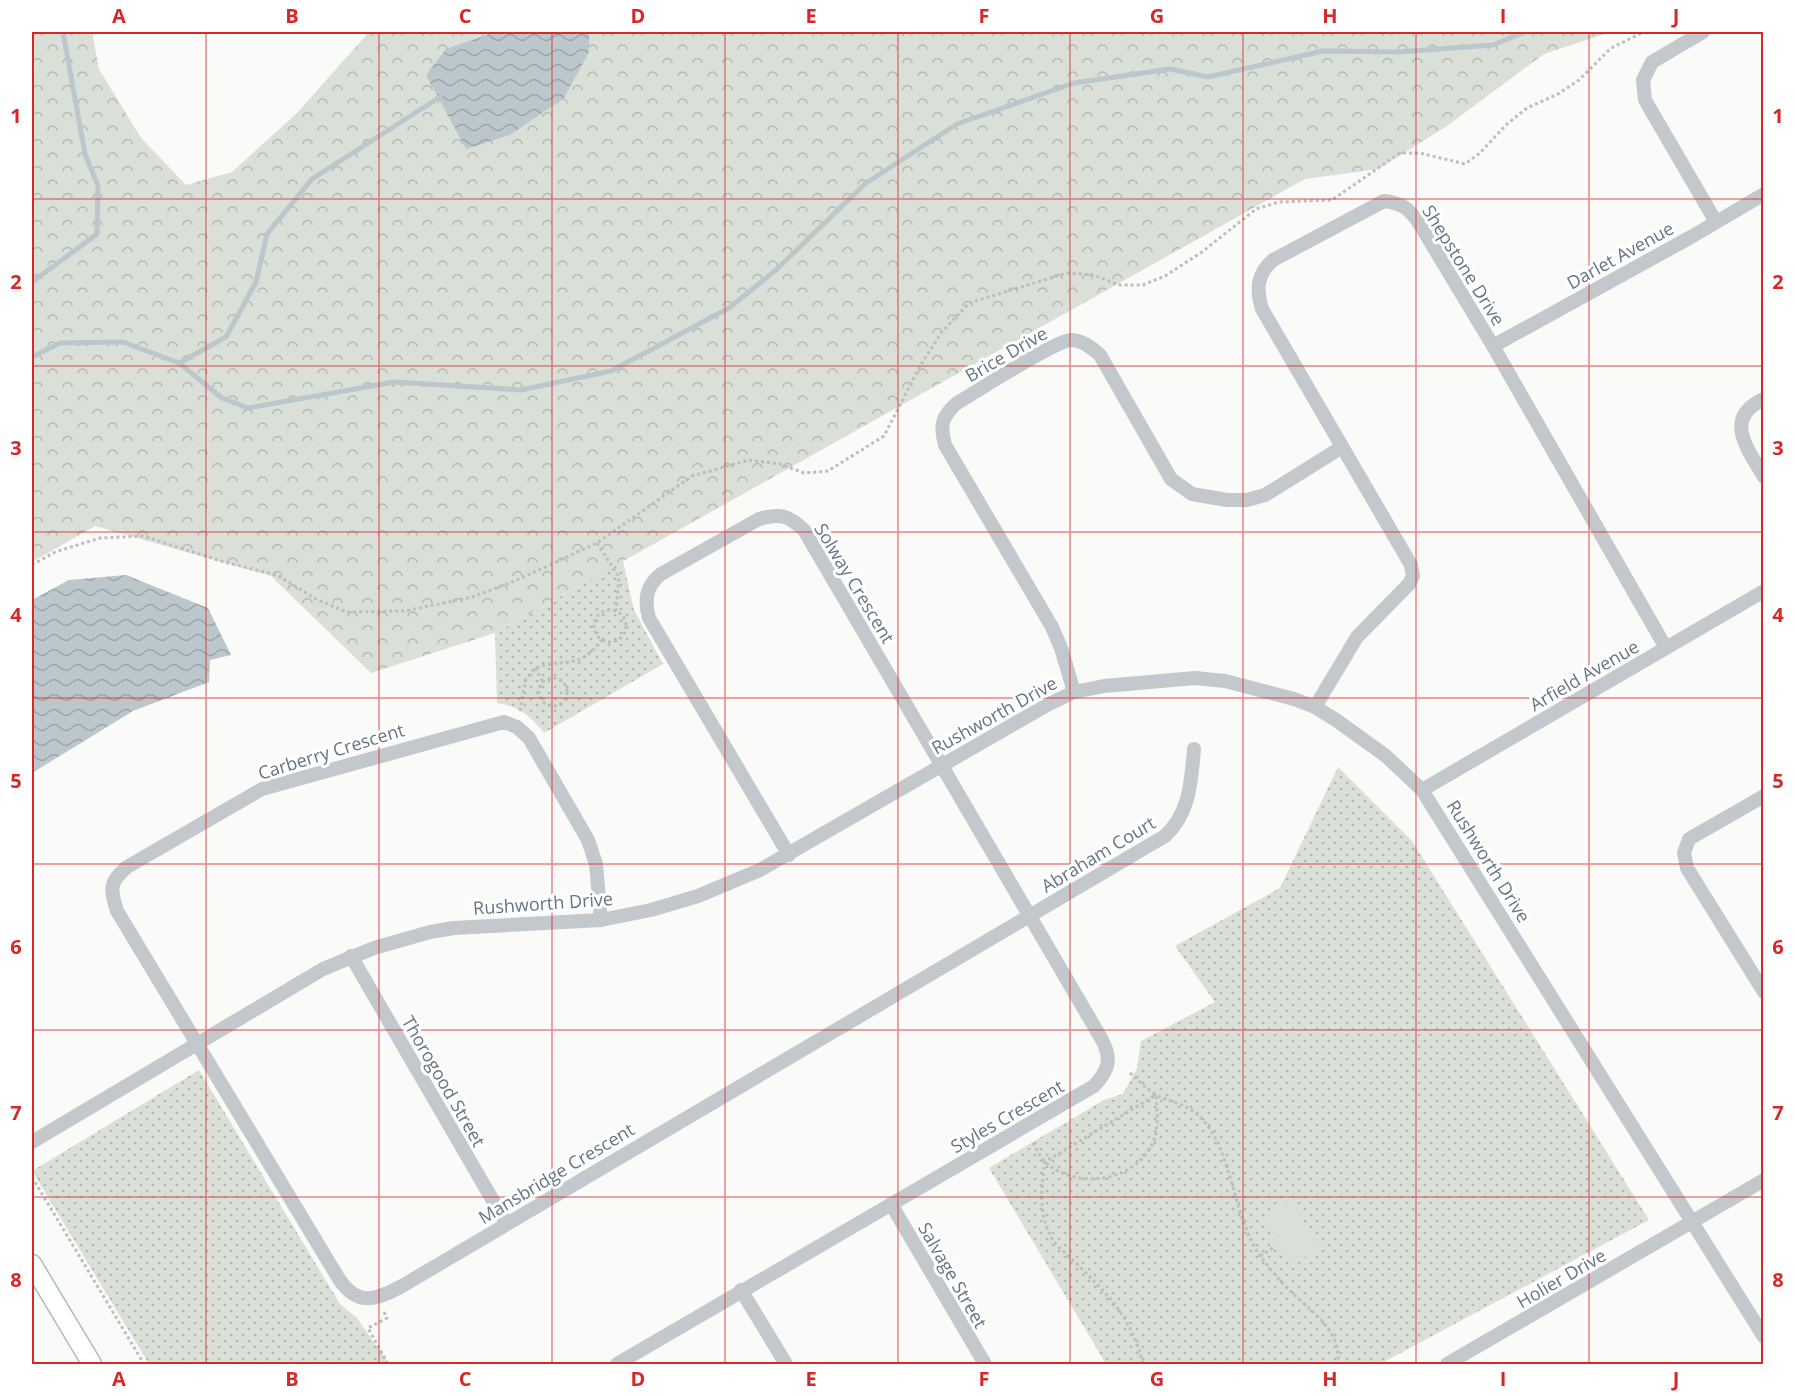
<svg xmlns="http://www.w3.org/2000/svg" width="1795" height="1396" font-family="'Open Sans',sans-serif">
	<defs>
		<pattern id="grass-dots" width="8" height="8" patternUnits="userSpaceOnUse" patternTransform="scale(1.5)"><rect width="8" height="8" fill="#dadfd7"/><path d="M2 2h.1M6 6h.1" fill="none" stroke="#b4b9b4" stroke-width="1.8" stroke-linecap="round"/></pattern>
		<pattern id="forest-crowns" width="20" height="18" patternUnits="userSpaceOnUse" patternTransform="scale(1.5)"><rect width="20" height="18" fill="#dadfd7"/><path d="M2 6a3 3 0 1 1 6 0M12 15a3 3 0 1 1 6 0" fill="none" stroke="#b4b9b4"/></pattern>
		<pattern id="water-waves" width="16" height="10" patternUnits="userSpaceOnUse" patternTransform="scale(1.5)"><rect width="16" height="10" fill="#bbc7cb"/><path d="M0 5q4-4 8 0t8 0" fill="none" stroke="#9ca6aa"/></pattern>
	</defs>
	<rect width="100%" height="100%" fill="#fafaf8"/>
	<g fill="url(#grass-dots)">
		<path d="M623,561L634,610L663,664L544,733C530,716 519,706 497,703L495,633Z"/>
		<polygon points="1338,767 1412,841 1649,1220 1380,1364 1106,1364 989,1168 1104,1100 1123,1094 1137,1068 1141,1041 1215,1002 1175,946 1280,888"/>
		<polygon points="199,1070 340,1304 357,1318 389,1364 149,1364 32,1171"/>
	</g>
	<polygon fill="url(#forest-crowns)" points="32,32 92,32 99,69 141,138 186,185 232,172 297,113 369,32 495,32 447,49 426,75 440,97 589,52 589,32 1611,32 1544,54 1447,126 1378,169 1305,179 495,633 371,673 271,576 95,526 32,562 32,73 35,70"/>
	<polygon fill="#dadfd7" points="1291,1200 1320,1248 1291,1266 1261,1218"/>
	<g fill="url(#water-waves)">
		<polygon points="495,32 589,32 589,52 564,98 510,135 466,149 426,75 446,49"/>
		<polygon points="126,575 208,608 231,655 210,660 209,682 133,711 32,773 32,600 69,580"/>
	</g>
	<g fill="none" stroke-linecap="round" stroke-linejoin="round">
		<g stroke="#bbc7cb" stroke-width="5">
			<polyline points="32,282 97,234 98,186 85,154 63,32"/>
			<polyline points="32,357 60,343 123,342 179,363 222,398 248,408 394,382 521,390 611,371 729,308 776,270 866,183 957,124 1074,83 1170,69 1208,77 1323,51 1398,52 1493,45 1525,32"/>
			<polyline points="179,363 226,337 256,282 267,234 312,179 440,97"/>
		</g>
		<g stroke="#b3babf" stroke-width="21">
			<polyline id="secondary" points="32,1264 92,1364"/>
		</g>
		<g stroke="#bbbfc2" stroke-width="3" stroke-dasharray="3 3" stroke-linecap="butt">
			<polyline points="597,543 619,577 616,611"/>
			<polyline points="32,565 55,552 100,538 143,536 224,562 277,575 316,599 346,612 405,611 472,597 515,581 597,543 692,476 749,460 780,464 804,473 828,471 884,436 920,366 941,333 969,303 1067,273 1094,275 1118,285 1143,285 1165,276 1202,252 1256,209 1279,202 1332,200 1400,153 1420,153 1465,164 1480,153 1506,125 1527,108 1558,94 1579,80 1611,48 1644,32"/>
			<circle cx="610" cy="626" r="16"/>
			<polyline points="535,668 543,682"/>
			<circle cx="553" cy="692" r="14"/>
			<path d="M520,711L526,679L535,668C567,657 578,671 602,640"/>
			<path d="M1130,1073C1139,1080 1148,1091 1158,1096C1174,1103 1189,1105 1202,1119C1233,1151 1232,1217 1261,1257C1268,1266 1276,1276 1284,1285C1307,1309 1341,1327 1338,1364"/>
			<path d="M1033,1143C1037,1149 1041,1159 1046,1163C1076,1188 1127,1183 1149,1150C1160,1134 1157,1113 1156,1095"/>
			<polyline points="32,1177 144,1364"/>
			<polyline points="1260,1256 1273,1248"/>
			<polyline points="384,1312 387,1318 368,1328 388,1364"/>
			<path d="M1143,1364C1131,1316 1109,1296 1075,1262C1067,1254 1054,1245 1050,1235C1039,1212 1041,1187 1045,1162L1156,1095"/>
		</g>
		<g stroke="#c3c8cc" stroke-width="14">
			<polyline points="1703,32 1652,62 1643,80 1645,100 1716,222"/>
			<polyline points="1493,346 1691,237 1764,194"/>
			<path d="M1764,399C1722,418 1748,449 1764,477"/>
			<path d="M1074,692L1061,648L1052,627L945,445C940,426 941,417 957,403C976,392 1054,341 1071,340C1082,340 1092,348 1100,355L1171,479L1192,494L1227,500H1247L1265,495L1342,447"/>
			<path d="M1315,707L1357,637L1409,584L1413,576L1411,565L1262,309C1256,289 1257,274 1273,260L1384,201C1401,203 1409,208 1419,223L1493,346L1666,648"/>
			<polyline points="1422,790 1764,591"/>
			<polyline points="1764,796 1689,839 1684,853 1687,868 1764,992"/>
			<path d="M601,920L596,864L588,840L529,738L517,727L504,722L262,789L127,867C109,882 110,889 117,911L339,1279C358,1307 376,1300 402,1286L1165,836C1190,813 1191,782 1194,749"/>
			<polyline points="351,956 506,1223"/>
			<polyline points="32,1142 323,969 374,948 430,932 454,928 601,920 651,910 698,896 760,870 1047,705 1074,692 1104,686 1195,678 1225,681 1294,699 1315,707 1336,720 1386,756 1422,790 1764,1337"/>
			<polyline points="891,1204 985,1364"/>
			<polyline points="741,1290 786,1364"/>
			<path d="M617,1364L1094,1086C1110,1069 1112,1058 1101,1038L804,530C788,515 780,513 759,519L661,574C646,586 644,600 649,618L789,855"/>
			<polyline points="1447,1364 1764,1180"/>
		</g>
		<use href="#secondary" stroke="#fff" stroke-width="18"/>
	</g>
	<path fill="none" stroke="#d62828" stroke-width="1.5" stroke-opacity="0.55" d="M206,32V1364M379,32V1364M552,32V1364M725,32V1364M898,32V1364M1070,32V1364M1243,32V1364M1416,32V1364M1589,32V1364M32,199H1764M32,366H1764M32,532H1764M32,698H1764M32,864H1764M32,1030H1764M32,1197H1764"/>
	<g text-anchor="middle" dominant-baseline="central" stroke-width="6" stroke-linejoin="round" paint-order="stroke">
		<g font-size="18" fill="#657683" stroke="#fff">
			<text transform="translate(1620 255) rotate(-29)">Darlet Avenue</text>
			<text transform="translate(1464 265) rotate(58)">Shepstone Drive</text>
			<text transform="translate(1006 354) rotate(-30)">Brice Drive</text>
			<text transform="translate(855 583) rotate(59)">Solway Crescent</text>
			<text transform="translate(1584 675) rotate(-30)">Arfield Avenue</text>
			<text transform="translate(994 715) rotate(-29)">Rushworth Drive</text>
			<text transform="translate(331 751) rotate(-17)">Carberry Crescent</text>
			<text transform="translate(1098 854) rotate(-31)">Abraham Court</text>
			<text transform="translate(1489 861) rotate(58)">Rushworth Drive</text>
			<text transform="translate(543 903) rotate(-4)">Rushworth Drive</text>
			<text transform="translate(444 1081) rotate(60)">Thorogood Street</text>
			<text transform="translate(1007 1116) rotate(-30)">Styles Crescent</text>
			<text transform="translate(556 1173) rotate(-31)">Mansbridge Crescent</text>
			<text transform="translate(953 1275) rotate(60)">Salvage Street</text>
			<text transform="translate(1561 1278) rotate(-30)">Holier Drive</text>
		</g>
	</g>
	<rect width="1795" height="1396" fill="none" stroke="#ffffff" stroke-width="66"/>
	<rect x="33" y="33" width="1729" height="1330" fill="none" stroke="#d62828" stroke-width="2"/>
	<g font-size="20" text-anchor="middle" font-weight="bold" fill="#d62828">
		<text x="119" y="23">A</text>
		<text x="292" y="23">B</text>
		<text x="465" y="23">C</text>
		<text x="638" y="23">D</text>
		<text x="811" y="23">E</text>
		<text x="984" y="23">F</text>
		<text x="1157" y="23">G</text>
		<text x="1330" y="23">H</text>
		<text x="1503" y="23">I</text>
		<text x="1676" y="23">J</text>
		<text x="16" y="123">1</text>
		<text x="1778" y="123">1</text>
		<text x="16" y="289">2</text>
		<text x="1778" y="289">2</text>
		<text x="16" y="455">3</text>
		<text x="1778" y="455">3</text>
		<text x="16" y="622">4</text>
		<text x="1778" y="622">4</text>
		<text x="16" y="788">5</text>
		<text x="1778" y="788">5</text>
		<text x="16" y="954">6</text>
		<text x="1778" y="954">6</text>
		<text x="16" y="1120">7</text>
		<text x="1778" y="1120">7</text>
		<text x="16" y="1287">8</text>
		<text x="1778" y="1287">8</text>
		<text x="119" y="1386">A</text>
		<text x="292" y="1386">B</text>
		<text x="465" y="1386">C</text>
		<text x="638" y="1386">D</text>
		<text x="811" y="1386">E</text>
		<text x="984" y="1386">F</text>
		<text x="1157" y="1386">G</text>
		<text x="1330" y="1386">H</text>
		<text x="1503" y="1386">I</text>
		<text x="1676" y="1386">J</text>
	</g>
</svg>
